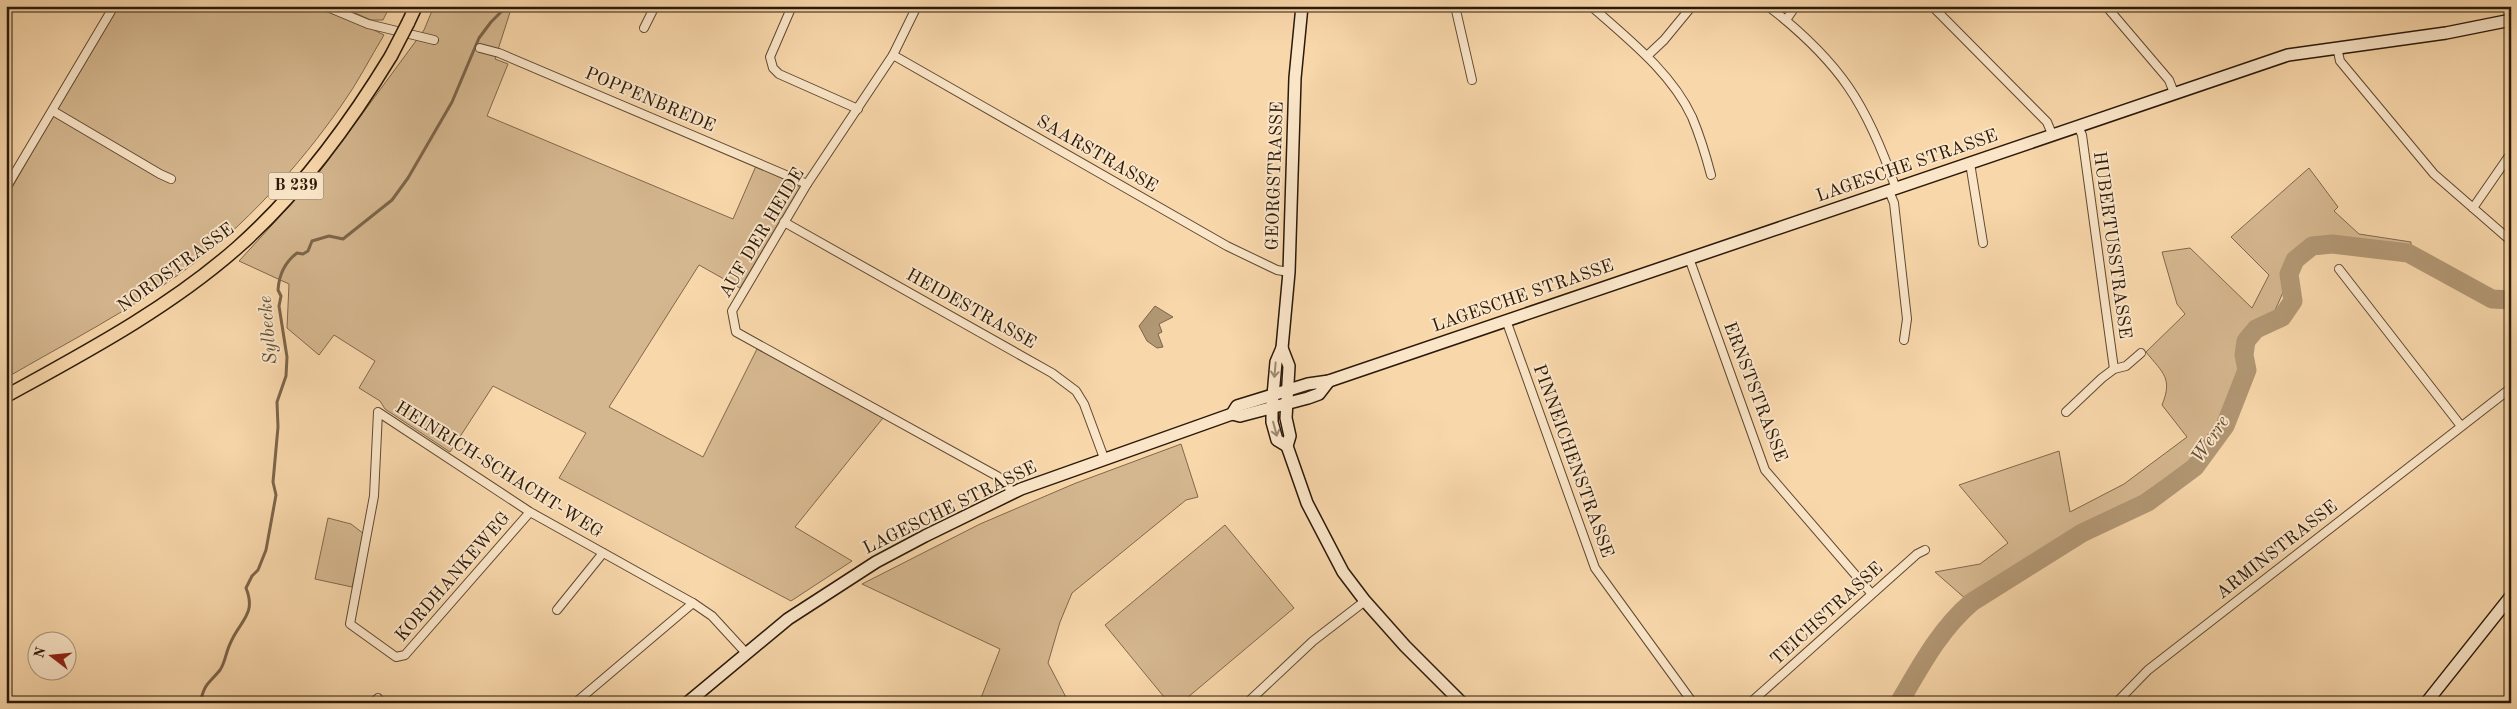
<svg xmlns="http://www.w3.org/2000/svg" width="2517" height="709" font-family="'Old Standard TT',serif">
	<rect width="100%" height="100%" fill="#f8d7aa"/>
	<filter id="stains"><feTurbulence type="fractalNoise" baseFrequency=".004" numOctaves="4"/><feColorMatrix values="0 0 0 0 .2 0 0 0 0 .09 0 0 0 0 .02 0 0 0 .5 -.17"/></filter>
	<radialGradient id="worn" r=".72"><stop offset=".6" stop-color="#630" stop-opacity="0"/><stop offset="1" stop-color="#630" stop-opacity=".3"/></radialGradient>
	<g fill="#d5b78f" stroke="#80684c">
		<path d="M116,6H326L384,35C370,58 357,84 341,106C300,165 243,228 185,270C129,311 66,343 6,378V198Z"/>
		<polygon points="339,6 390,6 383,20 371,20"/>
		<polygon points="434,6 512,6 495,59 508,64 487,116 733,219 756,166 800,187 740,288 699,265 609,407 703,457 757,349 883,418 795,527 852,561 791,601 559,478 586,433 493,386 450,452 385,409 380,401 359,388 375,361 334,335 319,355 287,328 289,284 239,261 315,178 424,30"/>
		<path d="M2309,168L2338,207L2334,211L2359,234L2411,242V247L2332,239L2310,242L2293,252L2287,259L2284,290L2273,315L2253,328L2241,343L2240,355L2244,370L2220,427L2190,461L2139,497L2077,526L1967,600L1935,572L1980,564L2008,543L1959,485L2059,451L2070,512L2124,484L2187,437L2162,405C2173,378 2163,373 2146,352L2185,314L2177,304L2162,252L2190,248L2252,308L2269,275L2231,237Z"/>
		<polygon points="1181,444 1198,497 1186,500 1072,593 1060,622 1048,663 1069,703 979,703 1000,649 862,584 980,524 1076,483"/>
		<polygon points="328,518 351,524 364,534 352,587 315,579"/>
		<polygon points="1225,525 1294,608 1181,703 1169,703 1105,625"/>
	</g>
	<polygon fill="#b29774" stroke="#7c654a" points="1155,306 1173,317 1159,324 1162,332 1158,334 1163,347 1157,348 1147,341 1139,326"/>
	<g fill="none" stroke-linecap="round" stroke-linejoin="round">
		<path stroke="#7c654a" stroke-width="3" d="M200,703C205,682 208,685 220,670C225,663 226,652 230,644C239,621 257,615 246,588L252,576L258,570L266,550L276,495L273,482L278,427L277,402L286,376L287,357L279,306L281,296L278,290C279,275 285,262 297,253L303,254L308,251L312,241L329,236L343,239L392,200L408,178L452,102L479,38L491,22L507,6"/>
		<path stroke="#b29774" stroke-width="19" d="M1899,703C1920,667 1940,629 1972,602L2082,533L2148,502L2195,467L2225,426L2247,370L2244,355L2246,341L2256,329L2282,317L2293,301L2289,274L2295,260L2312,246L2332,244L2408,253L2492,299L2511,300"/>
		<g stroke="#5e4932" stroke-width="10">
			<g id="street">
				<polyline points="325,6 368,24 434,40"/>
				<polyline points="792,6 770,57 773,68 779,74 858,109"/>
				<polyline points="917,6 893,55 807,184 732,311 736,332 997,476 1006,483 1012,493"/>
				<polyline points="1455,6 1472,80"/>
				<path d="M1591,6C1628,39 1671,72 1692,117C1700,136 1706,156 1711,175"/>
				<path d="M1768,6C1840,62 1867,104 1896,189"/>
				<polyline points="1932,6 2047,122 2052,134"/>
				<polyline points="2106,6 2169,80 2174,93"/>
				<polyline points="1786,20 1795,7"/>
				<polyline points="644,28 655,6"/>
				<polyline points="2337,47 2340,61 2434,174 2511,241"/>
				<polyline points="480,48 499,53 807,184"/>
				<polyline points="893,55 1227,246 1277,270 1289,272"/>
				<polyline points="1647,56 1664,40 1692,6"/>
				<polyline points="53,111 160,174 171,179"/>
				<polyline points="2078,126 2082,135 2114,369"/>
				<polyline points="1970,163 1983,243"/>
				<polyline points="6,188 114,6"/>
				<polyline points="1889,191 1894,203 1907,319 1904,340"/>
				<polyline points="2473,208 2511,153"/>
				<polyline points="784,222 1052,373 1076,391 1084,404 1104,458"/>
				<polyline points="1689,258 1765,470 1871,593"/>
				<polyline points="2339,269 2461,426"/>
				<polyline points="1506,320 1595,568 1693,703"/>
				<polyline points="2066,412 2102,378 2114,369 2126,366 2141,353"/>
				<polyline points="530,512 405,655 396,657 350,624 374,496 378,412 530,512 693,603 712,616 746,653"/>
				<polyline points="557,610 603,553"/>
				<polyline points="372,703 378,698"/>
				<polyline points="575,703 693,603"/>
				<polyline points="1247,703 1313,641 1365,601"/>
				<polyline points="1750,703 1917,554 1925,550"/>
				<polyline points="2116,703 2148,670 2511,388"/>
			</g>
		</g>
		<g stroke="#2b1a0a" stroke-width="14">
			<g id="secondary">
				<polyline points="1282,348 1289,366 1286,418 1290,436 1287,446 1307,503 1343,572 1365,601 1405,646 1462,703"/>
				<polyline points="1232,414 1240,416 1308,398 1319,394 1329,381"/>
				<polyline points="1287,446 1277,440 1272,422 1272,407 1276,362 1282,348 1289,272 1295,78 1302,6"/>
				<polyline points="687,703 788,619 876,562 925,536 1021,489 1232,414 1237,406 1308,384 1329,381 2288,55 2446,33 2511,20"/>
				<polyline points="2426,703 2511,596"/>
			</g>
		</g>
		<g stroke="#2b1a0a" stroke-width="15">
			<g id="primary">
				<polyline points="408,23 416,6"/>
				<path d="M6,396C86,352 169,308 238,247C299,193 349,125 391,56"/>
			</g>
		</g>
		<use href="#street" stroke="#fae5c8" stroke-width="8"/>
		<use href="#secondary" stroke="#fae5c8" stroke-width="11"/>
		<use href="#primary" stroke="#f8d7aa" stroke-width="12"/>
		<g stroke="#2b1a0a" stroke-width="15" stroke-linecap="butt">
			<polyline id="primary-bridge" points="391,56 408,23"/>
		</g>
		<use href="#primary-bridge" stroke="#f8d7aa" stroke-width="12"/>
	</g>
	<defs><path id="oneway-shaft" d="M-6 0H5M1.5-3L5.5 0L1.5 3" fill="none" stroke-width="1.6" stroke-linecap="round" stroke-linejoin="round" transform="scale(1.25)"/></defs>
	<g stroke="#9d8a72">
		<use href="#oneway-shaft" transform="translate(1275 370) rotate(95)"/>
		<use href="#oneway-shaft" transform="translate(1275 429) rotate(75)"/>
	</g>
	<g text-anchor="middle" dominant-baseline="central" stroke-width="4" stroke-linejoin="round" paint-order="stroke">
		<rect fill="#fae5c8" stroke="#695743" stroke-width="1" x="268.5" y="172.5" width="55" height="27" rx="4"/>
		<g font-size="16" font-weight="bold" fill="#2b1a0a">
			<text x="296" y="186">B 239</text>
		</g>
		<g font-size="18" fill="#2b1a0a" stroke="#fae5c8">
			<text transform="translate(650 100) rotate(23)">POPPENBREDE</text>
			<text transform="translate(1097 154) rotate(30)">SAARSTRASSE</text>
			<text transform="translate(1907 166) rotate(-19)">LAGESCHE STRASSE</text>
			<text transform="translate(1275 176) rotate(-88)">GEORGSTRASSE</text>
			<text transform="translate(762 233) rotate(-59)">AUF DER HEIDE</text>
			<text transform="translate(2112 245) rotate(82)">HUBERTUSSTRASSE</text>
			<text transform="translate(176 268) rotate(-36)">NORDSTRASSE</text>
			<text transform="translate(1523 296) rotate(-19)">LAGESCHE STRASSE</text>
			<text transform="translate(971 309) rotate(29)">HEIDESTRASSE</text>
			<text transform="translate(1755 392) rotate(69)">ERNSTSTRASSE</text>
			<text transform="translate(1573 461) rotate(70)">PINNEICHENSTRASSE</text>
			<text transform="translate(499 470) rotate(32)">HEINRICH-SCHACHT-WEG</text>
			<text transform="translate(950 508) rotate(-26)">LAGESCHE STRASSE</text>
			<text transform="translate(2277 550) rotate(-38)">ARMINSTRASSE</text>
			<text transform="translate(453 577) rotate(-49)">KORDHANKEWEG</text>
			<text transform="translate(1827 614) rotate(-42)">TEICHSTRASSE</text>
		</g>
		<g font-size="19" font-style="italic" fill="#614c34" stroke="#fae5c8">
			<text transform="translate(269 330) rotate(-95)">Sylbecke</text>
			<text transform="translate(2211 440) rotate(-56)">Werre</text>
		</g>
	</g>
	<rect width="2517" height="709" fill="none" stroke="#f8d7aa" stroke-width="25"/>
	<rect x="8" y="8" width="2502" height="694" fill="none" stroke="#2b1a0a" stroke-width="2.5"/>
	<rect x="12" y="12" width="2492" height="684" fill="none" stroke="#2b1a0a"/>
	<g transform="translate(52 656) rotate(286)"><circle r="24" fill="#fae5c8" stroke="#a7947c"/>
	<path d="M0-4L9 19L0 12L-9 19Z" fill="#8f2418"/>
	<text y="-8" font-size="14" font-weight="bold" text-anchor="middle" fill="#2b1a0a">N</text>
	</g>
	<rect width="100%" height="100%" filter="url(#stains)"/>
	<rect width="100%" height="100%" fill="url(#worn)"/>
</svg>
